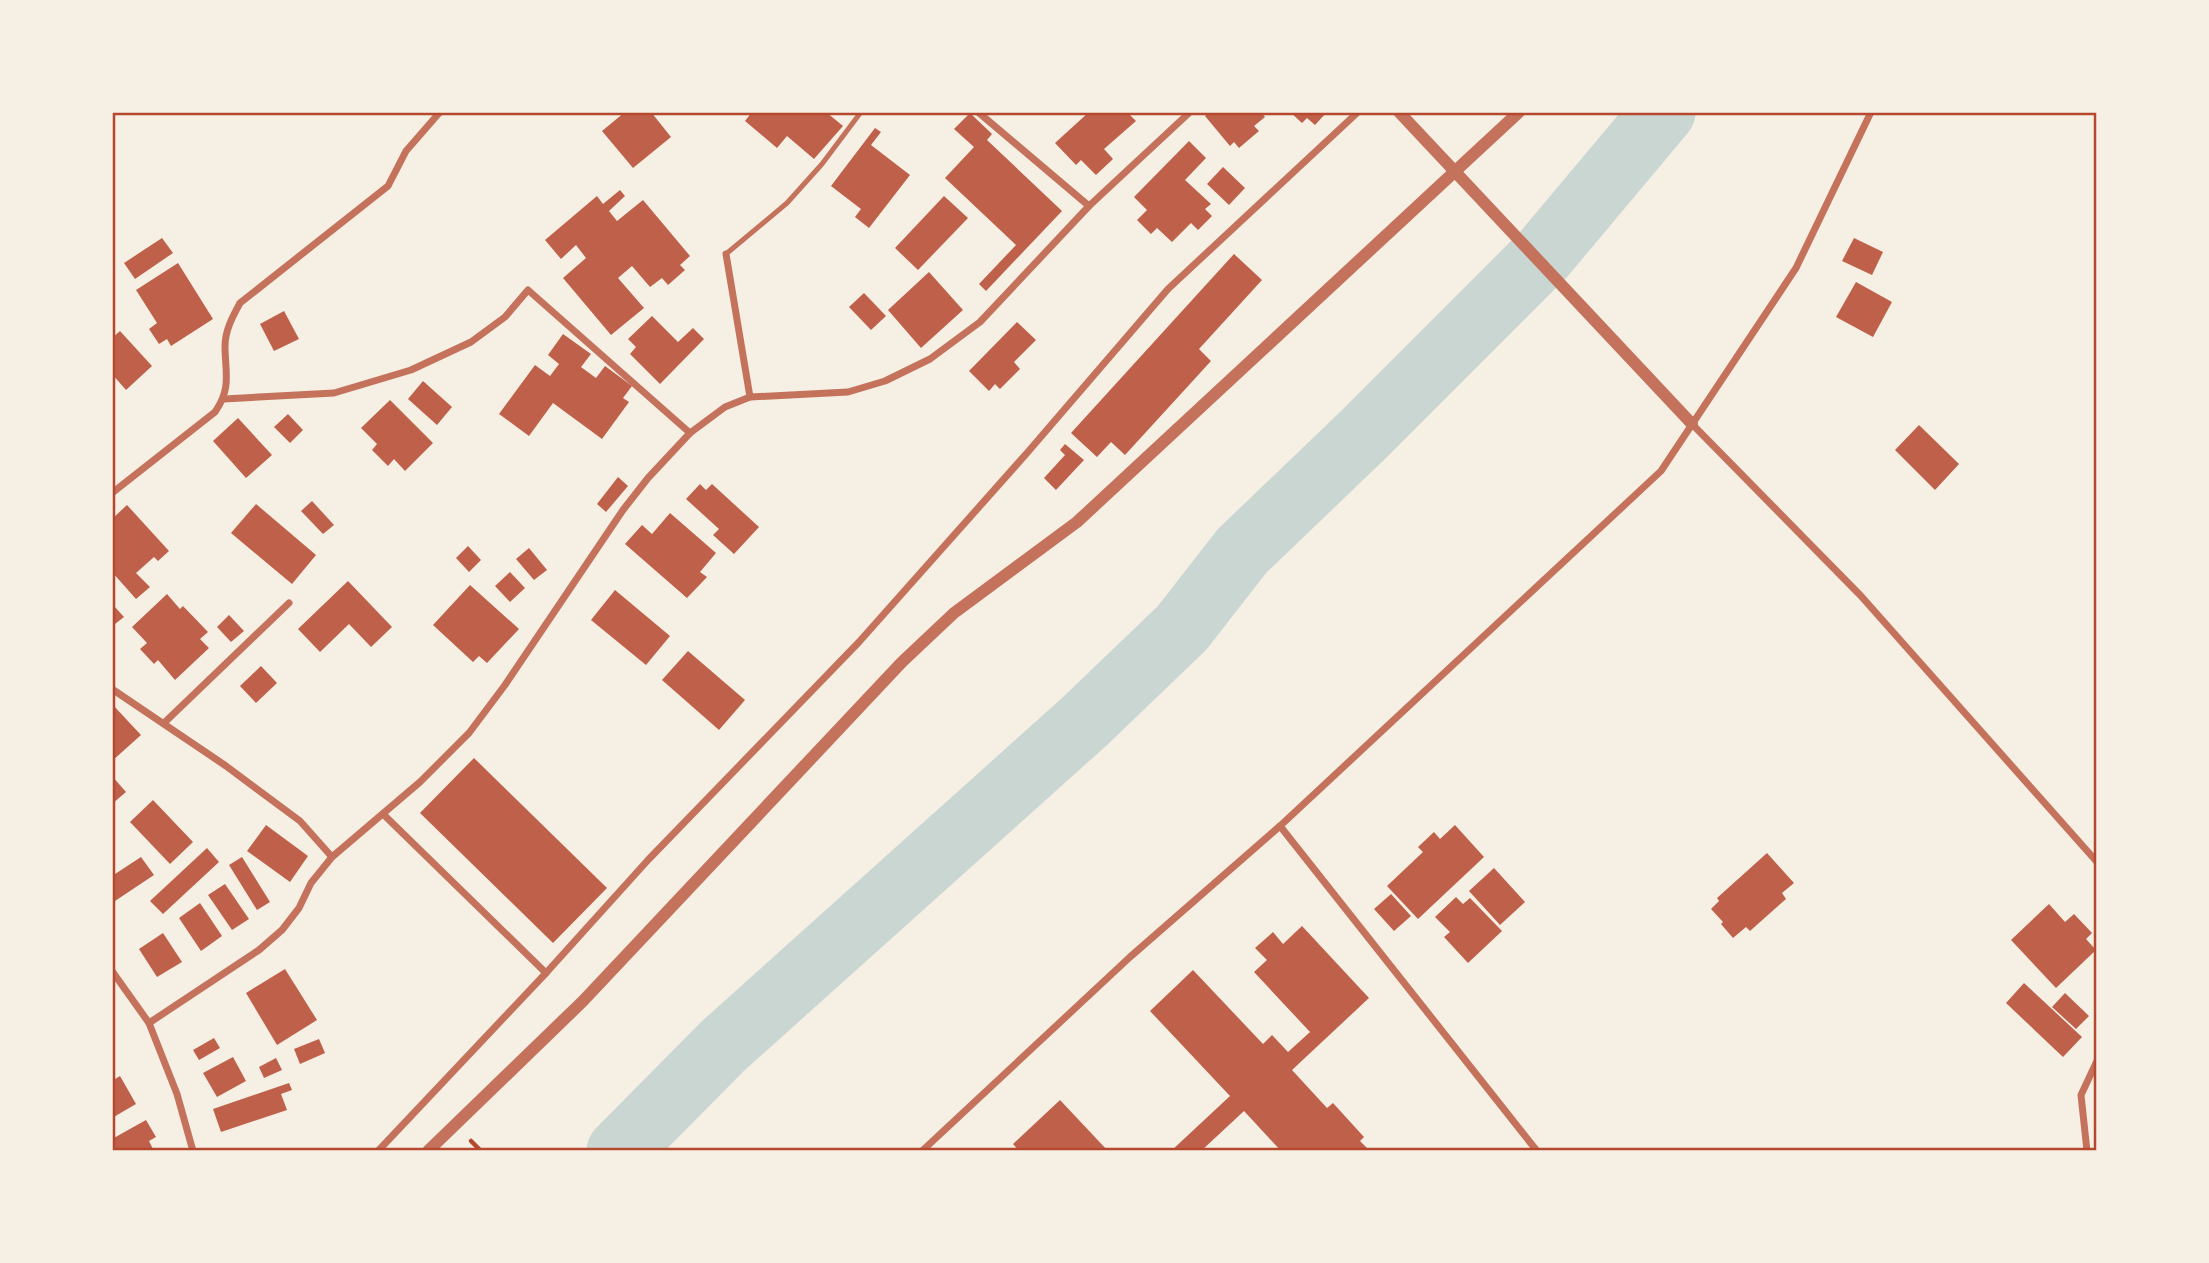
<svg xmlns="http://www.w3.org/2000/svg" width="2209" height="1263" font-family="'Playfair Display',serif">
	<rect width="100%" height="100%" fill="#f6efe4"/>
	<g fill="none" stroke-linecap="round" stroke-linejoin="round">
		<polyline stroke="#c9d6d2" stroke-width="65" points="619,1151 723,1046 1084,722 1182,628 1242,551 1363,435 1544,254 1663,112"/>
	</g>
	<g fill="#bf614a">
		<polygon points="625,112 651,112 671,137 633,168 602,131"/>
		<polygon points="752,112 826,112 843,126 814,159 787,136 777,148 745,121"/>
		<polygon points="1089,112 1127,112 1136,121 1104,149 1113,159 1096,175 1081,160 1076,165 1055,143"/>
		<polygon points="1210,112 1261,112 1265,117 1254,126 1259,131 1239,148 1234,142 1230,146 1205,116"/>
		<polygon points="1290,112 1327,112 1315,125 1307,118 1302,123"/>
		<polygon points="970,113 992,134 987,140 1062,211 986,291 979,284 1016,245 945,178 974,147 954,129"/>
		<polygon points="875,128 881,132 871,145 910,175 869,228 855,217 861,209 831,186"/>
		<polygon points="1189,141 1206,158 1185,180 1211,204 1205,209 1212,216 1198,230 1191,223 1172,242 1157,228 1151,234 1137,220 1147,210 1134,197"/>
		<polygon points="1223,167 1245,188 1229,205 1207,184"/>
		<polygon points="620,190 625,196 609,211 617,221 643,200 690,256 680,265 685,270 668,285 662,278 650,287 632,266 618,278 644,308 611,335 563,278 586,258 576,245 561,259 545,240 597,196 603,204"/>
		<polygon points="944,196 968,218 918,270 895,248"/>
		<polygon points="162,238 173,253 135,279 124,263"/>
		<polygon points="1854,238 1883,252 1872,275 1842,261"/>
		<polygon points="1234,254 1262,280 1199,349 1211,361 1125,455 1111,442 1097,457 1071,433"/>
		<polygon points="178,263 213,319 171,346 167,339 159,344 149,329 157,323 136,290"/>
		<polygon points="929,272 963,310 921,348 888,310"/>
		<polygon points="1856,282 1892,302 1873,337 1836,317"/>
		<polygon points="864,293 886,316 871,330 849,307"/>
		<polygon points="284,311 299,339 274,351 260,324"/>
		<polygon points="652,316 678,342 693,328 704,339 660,384 630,354 636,347 628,339"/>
		<polygon points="1017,322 1036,340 1014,362 1020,369 1000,389 995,384 989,391 969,371"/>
		<polygon points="120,331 152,366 126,390 112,374 112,338"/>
		<polygon points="563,334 591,354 581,367 596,378 605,366 632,386 623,398 629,402 602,439 553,403 529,436 499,414 535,365 550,376 559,364 548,355"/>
		<polygon points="423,381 452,407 437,425 408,399"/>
		<polygon points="390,400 433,443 405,471 394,459 388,466 372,450 377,444 361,428"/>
		<polygon points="288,414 303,430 290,443 274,427"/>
		<polygon points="238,418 272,455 246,478 213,441"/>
		<polygon points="1919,425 1959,464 1935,490 1895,450"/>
		<polygon points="1065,444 1084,460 1056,490 1044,478 1065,455 1060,450"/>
		<polygon points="618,477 628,486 606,512 597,504"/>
		<polygon points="700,484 706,490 712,484 759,527 734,554 713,535 719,529 686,499"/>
		<polygon points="312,501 334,525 323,534 301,511"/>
		<polygon points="256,504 316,555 292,584 231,533"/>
		<polygon points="127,505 169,551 158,561 154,557 136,573 150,587 136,599 112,572 112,519"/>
		<polygon points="670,513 716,553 700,572 707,577 687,598 625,544 642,525 652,534"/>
		<polygon points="468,546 481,560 469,572 456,558"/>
		<polygon points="529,548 547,570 534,580 516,559"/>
		<polygon points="510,572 525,588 510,602 495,586"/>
		<polygon points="348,581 392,627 371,647 349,624 320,652 298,629"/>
		<polygon points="470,585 519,629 487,663 479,656 473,662 433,625"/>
		<polygon points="615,590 670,636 646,665 591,620"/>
		<polygon points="167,594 180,609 183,606 208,632 200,639 209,648 175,680 158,660 154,664 140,649 147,643 132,627"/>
		<polygon points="114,606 124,617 115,624 112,621 112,608"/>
		<polygon points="229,615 244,631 231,642 217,627"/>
		<polygon points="688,651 745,700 719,730 662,680"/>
		<polygon points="261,666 277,683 256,703 240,686"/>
		<polygon points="112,704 141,735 112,761"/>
		<polygon points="474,758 607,888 553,943 420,813"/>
		<polygon points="112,776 126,792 112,804"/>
		<polygon points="153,800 193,842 170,864 130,822"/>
		<polygon points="266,825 308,856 290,882 247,851"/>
		<polygon points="1455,825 1484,857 1418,919 1387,886 1423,852 1418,847 1434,832 1440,839"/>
		<polygon points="207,848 219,862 163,914 150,901"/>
		<polygon points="1767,853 1794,883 1782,893 1786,899 1750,931 1746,927 1733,938 1721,924 1723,922 1711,909 1719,901 1717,898"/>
		<polygon points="141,857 154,875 112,903 112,876"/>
		<polygon points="242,857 270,902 257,910 229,865"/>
		<polygon points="1494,868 1525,902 1500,925 1469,891"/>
		<polygon points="225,884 249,919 232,930 208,895"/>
		<polygon points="1391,894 1411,916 1394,931 1374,909"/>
		<polygon points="1456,897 1463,904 1470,898 1502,931 1468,963 1444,937 1450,932 1435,917"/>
		<polygon points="200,903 222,936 201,951 179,918"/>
		<polygon points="2049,904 2065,922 2074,914 2092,933 2086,939 2096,950 2056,988 2011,940"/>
		<polygon points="1302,926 1369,998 1292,1070 1327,1108 1333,1103 1364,1137 1360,1141 1370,1151 1281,1151 1244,1111 1201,1151 1171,1151 1230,1096 1150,1011 1193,970 1263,1044 1272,1035 1288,1052 1310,1032 1254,972 1267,960 1255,948 1273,932 1283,944"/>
		<polygon points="163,933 182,962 157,977 139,949"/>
		<polygon points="285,969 317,1020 277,1045 246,993"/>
		<polygon points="2024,983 2082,1037 2063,1057 2006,1003"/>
		<polygon points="2065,993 2089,1016 2076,1029 2052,1007"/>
		<polygon points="214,1038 220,1048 199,1060 193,1050"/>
		<polygon points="319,1039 325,1053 300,1064 294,1049"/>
		<polygon points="233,1057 246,1081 217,1097 203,1073"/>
		<polygon points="276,1058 282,1070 264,1078 259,1067"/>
		<polygon points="120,1076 136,1104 112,1118 112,1081"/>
		<polygon points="289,1083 292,1090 281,1094 287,1110 221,1132 213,1109"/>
		<polygon points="1060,1100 1108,1151 1019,1151 1013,1144"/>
		<polygon points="146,1120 156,1137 149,1141 154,1151 112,1151 112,1139"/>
	</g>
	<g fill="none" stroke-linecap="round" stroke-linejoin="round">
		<polyline stroke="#b5482f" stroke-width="4.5" points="471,1141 481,1151"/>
		<polyline stroke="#c5725c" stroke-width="5" points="726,254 787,203 822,164 861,112"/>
		<g stroke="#c5725c" stroke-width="7">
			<polyline points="978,112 1089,206"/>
			<polyline points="726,254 750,397"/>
			<polyline points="224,399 334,393 411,370 471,342 505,317 528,290 690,433"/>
			<polyline points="1692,424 1861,596 2097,862"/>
			<path d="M112,493L215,412C232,388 225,372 225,346C225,330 233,316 240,303L388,186L406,151L440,112"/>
			<polyline points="112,689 226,766 300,821 332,857"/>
			<polyline points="164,723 289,603"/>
			<polyline points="383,814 546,973"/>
			<polyline points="1280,826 1537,1151"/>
			<polyline points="112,971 149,1023 177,1094 193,1151"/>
			<polyline points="149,1023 259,950 282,930 299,908 311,883 332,857 420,782 469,733 505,685 623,510 648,478 690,433 725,407 750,397 848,392 885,381 930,359 980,322 1089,206 1190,112"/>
			<polyline points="378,1151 546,973 648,860 859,642 1027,453 1168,289 1358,112"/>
			<polyline points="922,1151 1130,957 1280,826 1661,471 1796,268 1871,112"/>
			<polyline points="2087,1151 2081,1095 2097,1061"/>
		</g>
		<g stroke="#c5725c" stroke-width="12">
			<polyline points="1399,112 1692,424"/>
			<polyline points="428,1151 583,1001 902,662 954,613 1077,522 1519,112"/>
		</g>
	</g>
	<rect width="2209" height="1263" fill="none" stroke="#f6efe4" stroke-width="228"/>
	<rect x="114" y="114" width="1981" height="1035" fill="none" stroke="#b5482f" stroke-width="2.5"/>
</svg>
